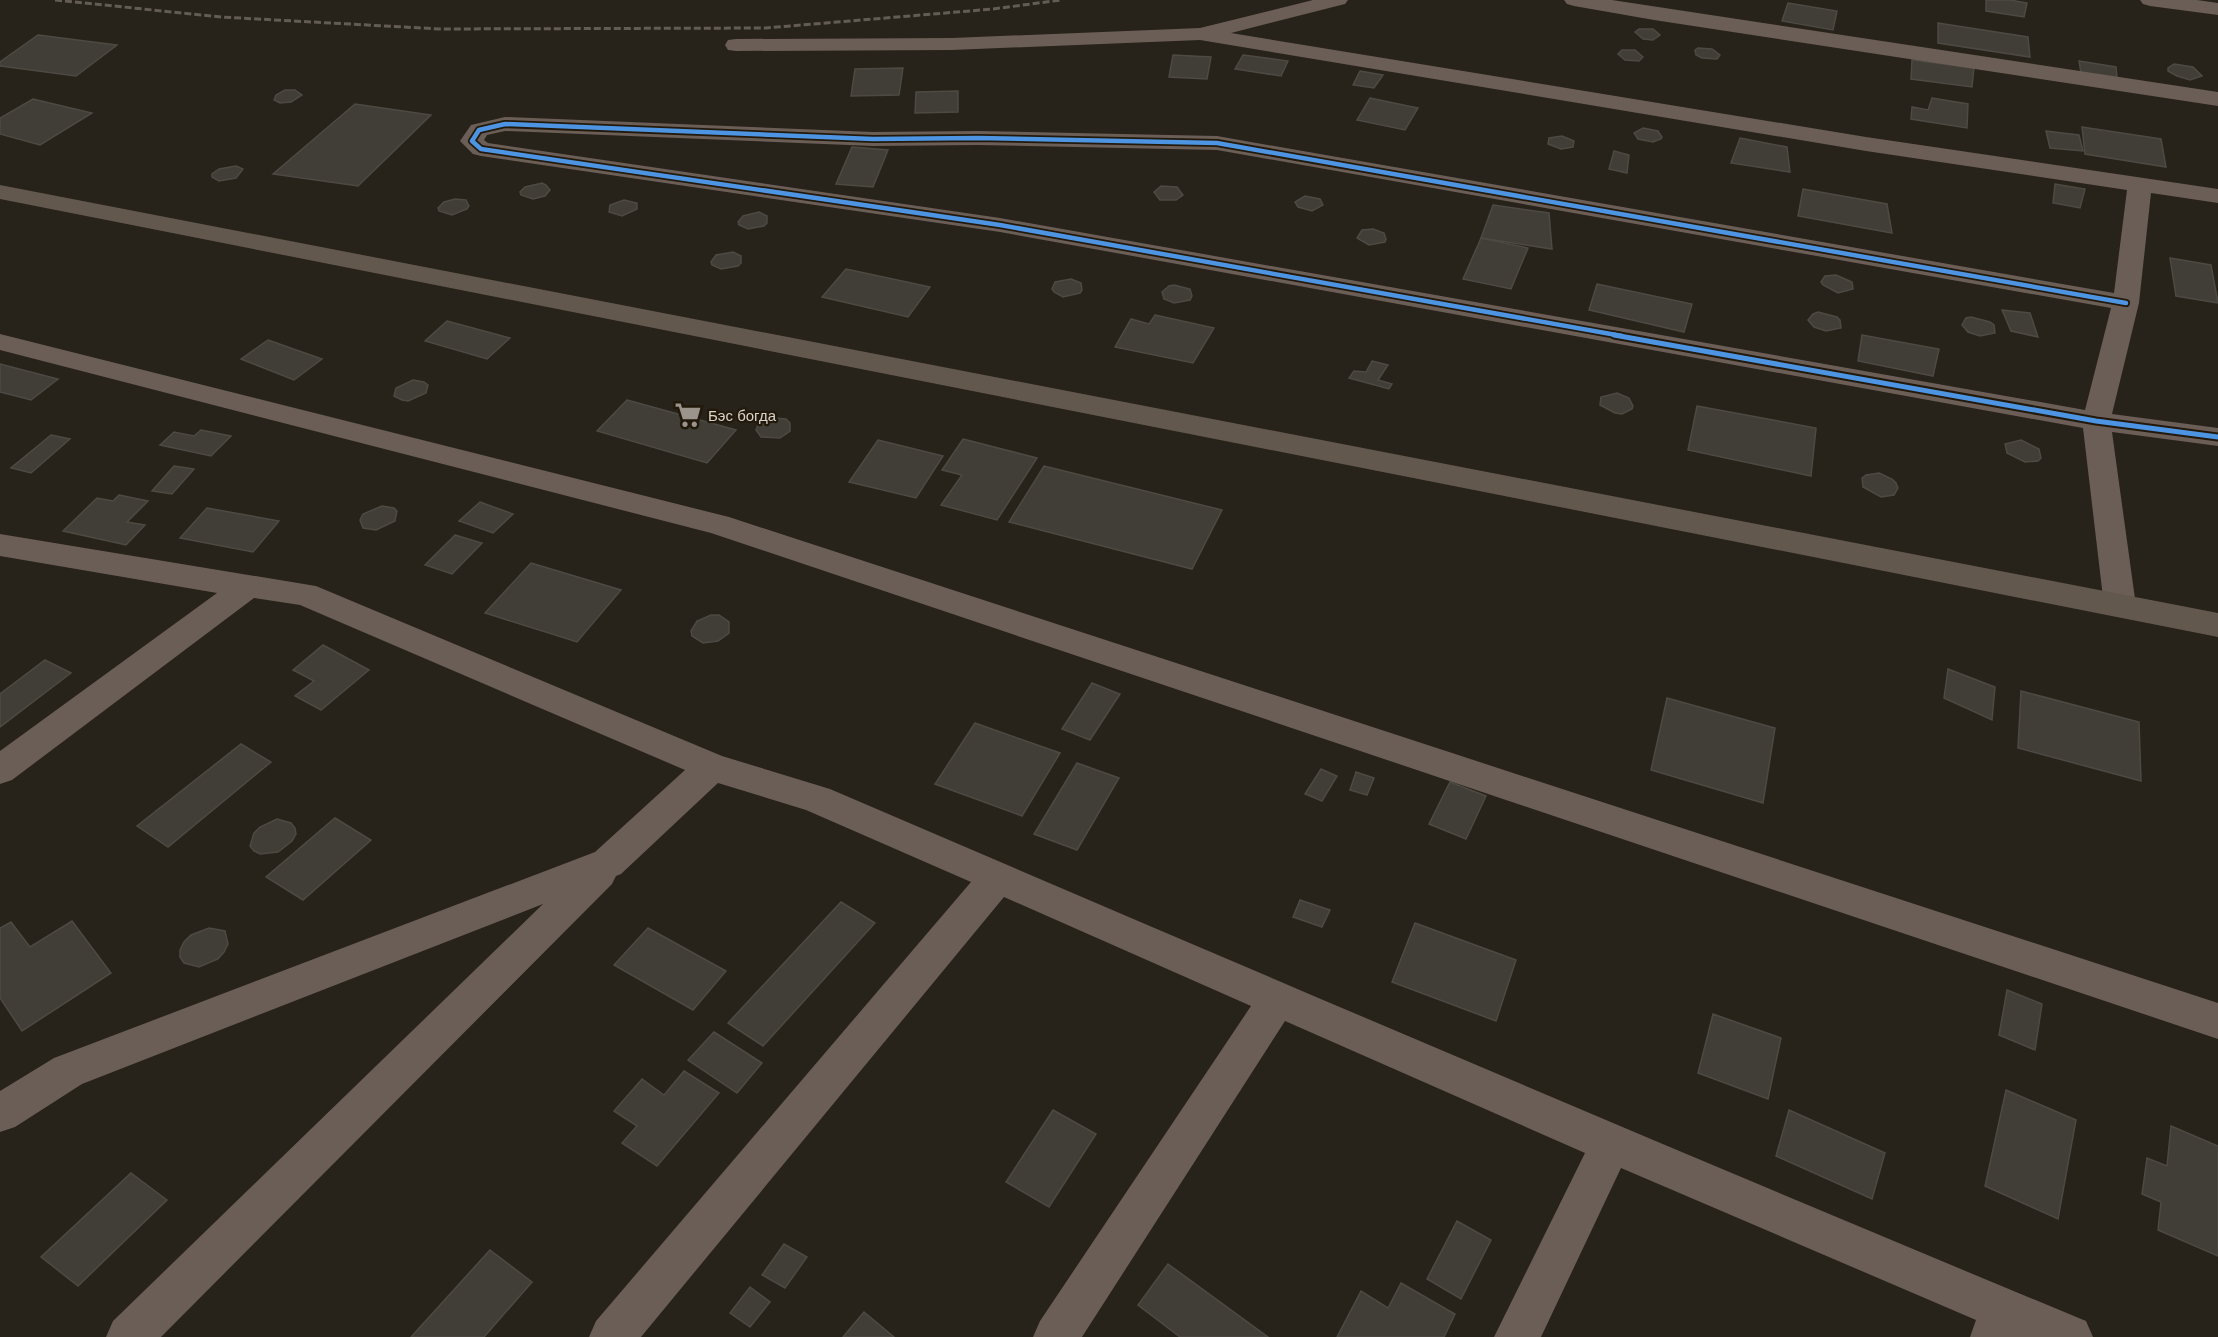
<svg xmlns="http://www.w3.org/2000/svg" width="2218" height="1337" font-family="Arial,sans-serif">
	<rect width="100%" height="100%" fill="#27221a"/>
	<g fill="#403e36" stroke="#4d4a43" stroke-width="1.5">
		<polygon points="1986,0 2010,0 2027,3 2024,17 1986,11"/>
		<polygon points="1788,3 1837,11 1833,30 1782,21"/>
		<polygon points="1938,23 2028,37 2030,57 1938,43"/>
		<polygon points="1639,29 1653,29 1660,35 1653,40 1643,39 1635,32"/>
		<polygon points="38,35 117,45 76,76 0,66 0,62"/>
		<polygon points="1698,48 1712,49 1720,55 1717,59 1702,58 1696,55 1695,50"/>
		<polygon points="1622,50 1635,50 1643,57 1639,61 1625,60 1618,54"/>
		<polygon points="1173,55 1211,57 1207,79 1169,77"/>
		<polygon points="1243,55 1288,61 1281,76 1235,69"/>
		<polygon points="1912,60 1974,68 1972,87 1911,79"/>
		<polygon points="2079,61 2116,67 2117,78 2081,73"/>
		<polygon points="2174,64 2193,67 2202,76 2190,80 2177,76 2168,71 2168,68"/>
		<polygon points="903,68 899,95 851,96 855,69"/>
		<polygon points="1360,71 1383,75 1374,88 1353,85"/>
		<polygon points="285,90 295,90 302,95 291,102 280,103 274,100 276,95"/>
		<polygon points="958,91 958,112 915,113 916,92"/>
		<polygon points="1370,98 1418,108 1405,130 1357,120"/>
		<polygon points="1932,98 1968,104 1967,128 1911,119 1912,107 1928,110"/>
		<polygon points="33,99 92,113 40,145 0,134 0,118"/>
		<polygon points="355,104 431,115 358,186 273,174"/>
		<polygon points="2082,127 2161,139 2166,167 2085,154"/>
		<polygon points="1643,128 1658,131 1662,137 1661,139 1653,142 1638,139 1634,133"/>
		<polygon points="2046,131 2079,135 2083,151 2050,148"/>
		<polygon points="1562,136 1574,141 1573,147 1561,149 1548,144 1549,138"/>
		<polygon points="1740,138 1787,147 1790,172 1731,163"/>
		<polygon points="852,147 888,150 873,187 836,184"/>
		<polygon points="1614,151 1629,155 1627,173 1609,169"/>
		<polygon points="236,166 243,169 236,178 219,181 212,177 212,174 219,169"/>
		<polygon points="542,183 546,185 550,190 545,196 533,199 521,195 520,192 525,187"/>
		<polygon points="2055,184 2085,189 2080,208 2053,203"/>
		<polygon points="1161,186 1177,187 1183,195 1176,200 1160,200 1154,192"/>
		<polygon points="1803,189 1887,204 1892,233 1798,216"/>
		<polygon points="1305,196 1320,199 1323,205 1312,211 1298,207 1295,202"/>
		<polygon points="455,199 466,200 469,206 467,209 452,215 439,211 438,208 444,202"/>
		<polygon points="624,200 637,203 637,209 622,216 609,212 610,205"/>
		<polygon points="1493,205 1549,213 1552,249 1481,238"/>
		<polygon points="759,212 767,216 767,223 764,226 748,229 739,225 738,222 743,216"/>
		<polygon points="1373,229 1384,233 1386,239 1385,242 1369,245 1357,238 1362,230"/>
		<polygon points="1481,238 1528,248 1511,289 1463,279"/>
		<polygon points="733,252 741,256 741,263 738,266 721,269 712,265 711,262 716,255"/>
		<polygon points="2170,258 2211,265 2218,303 2176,296"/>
		<polygon points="846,269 930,287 908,317 822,297"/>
		<polygon points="1836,275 1852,282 1853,289 1838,293 1823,285 1821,282 1825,276"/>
		<polygon points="1071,279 1081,283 1082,290 1080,293 1063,297 1054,292 1052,289 1055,282"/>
		<polygon points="1597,284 1692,304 1684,332 1589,310"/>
		<polygon points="1174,285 1190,289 1192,296 1190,300 1174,303 1164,299 1162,292 1169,286"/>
		<polygon points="2002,310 2030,313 2038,337 2011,331"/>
		<polygon points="1818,312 1837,317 1840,320 1841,328 1826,331 1814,327 1808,320 1813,314"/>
		<polygon points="1155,315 1214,328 1193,363 1115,347 1131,319 1149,324"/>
		<polygon points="1971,317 1990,322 1994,325 1995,333 1980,336 1968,332 1962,325 1966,318"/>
		<polygon points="447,321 510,338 487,359 425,341"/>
		<polygon points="1862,335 1939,349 1933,376 1858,361"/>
		<polygon points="268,340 322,359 294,380 241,359"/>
		<polygon points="1372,361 1388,365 1378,380 1392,384 1389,389 1349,378 1354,371 1366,372"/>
		<polygon points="0,364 58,379 31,400 0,392"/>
		<polygon points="413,380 424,382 428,385 426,393 408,401 402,400 394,396 396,388"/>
		<polygon points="1617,393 1629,398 1633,406 1632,409 1622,414 1615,413 1600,405 1601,397"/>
		<polygon points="627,400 736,430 707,463 597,431"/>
		<polygon points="1697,406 1816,428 1811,476 1688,450"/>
		<polygon points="773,418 786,419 790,423 790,431 780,438 761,437 756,430 758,425"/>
		<polygon points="201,430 231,436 211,456 160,445 174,432 194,436"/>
		<polygon points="51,435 70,439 31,473 11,468"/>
		<polygon points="963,439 1037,458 997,520 941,505 962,475 942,470"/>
		<polygon points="878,440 943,456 916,498 849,482"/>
		<polygon points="2021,440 2039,449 2041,458 2038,461 2025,462 2007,453 2005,444"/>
		<polygon points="174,466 194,469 172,494 152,491"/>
		<polygon points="1044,466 1222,510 1192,569 1009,522"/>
		<polygon points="1879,473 1892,479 1896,483 1898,488 1894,495 1881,497 1863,487 1862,478 1866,475"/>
		<polygon points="119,495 148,501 127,522 145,525 126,545 63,531 97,498 113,501"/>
		<polygon points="480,502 513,514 493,533 459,521"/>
		<polygon points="382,506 394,508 397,511 395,521 376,530 363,528 360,520 363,514"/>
		<polygon points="207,508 279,521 253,552 180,538"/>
		<polygon points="455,535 482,543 452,574 425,565"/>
		<polygon points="531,563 621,590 577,642 485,613"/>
		<polygon points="711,615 719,615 729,622 729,633 718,641 703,643 692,636 691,631 697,621"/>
		<polygon points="323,645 369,670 321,710 295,696 314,681 293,670"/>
		<polygon points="45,660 71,673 0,727 0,694"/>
		<polygon points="1948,669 1995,687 1992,720 1944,698"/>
		<polygon points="1092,683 1120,694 1090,740 1062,729"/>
		<polygon points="2021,691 2139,722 2141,781 2018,748"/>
		<polygon points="1667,698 1775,728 1763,803 1651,770"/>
		<polygon points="975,723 1060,753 1022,816 935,784"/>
		<polygon points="241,744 271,762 168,847 137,826"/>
		<polygon points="1077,763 1119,778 1077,850 1034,834"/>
		<polygon points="1321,769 1337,776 1322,801 1305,794"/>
		<polygon points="1356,772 1374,778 1367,795 1350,790"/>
		<polygon points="1450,782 1486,796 1466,839 1429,824"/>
		<polygon points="335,818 371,840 303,900 266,877"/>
		<polygon points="277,819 291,823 295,828 296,834 292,841 278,852 260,854 254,851 250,846 254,833 260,827"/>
		<polygon points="1300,900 1330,910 1322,927 1293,917"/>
		<polygon points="841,902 875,923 763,1046 728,1023"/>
		<polygon points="72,921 111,973 22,1031 0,998 0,928 11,922 30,947"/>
		<polygon points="1415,923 1516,960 1496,1021 1392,982"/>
		<polygon points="209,928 225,931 228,944 224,952 218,959 199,967 184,963 180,957 180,950 184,942 191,935"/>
		<polygon points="648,928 726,971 693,1010 614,965"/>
		<polygon points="2007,990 2042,1004 2035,1050 1999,1035"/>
		<polygon points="1713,1014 1781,1038 1768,1099 1698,1073"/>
		<polygon points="714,1032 762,1063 737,1093 688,1060"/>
		<polygon points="684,1071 719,1093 657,1166 622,1143 637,1126 614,1111 642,1079 664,1095"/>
		<polygon points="2006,1090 2076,1120 2058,1219 1985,1186"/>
		<polygon points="1053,1110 1096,1134 1049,1207 1006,1182"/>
		<polygon points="1789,1110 1885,1153 1872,1199 1776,1156"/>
		<polygon points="2171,1126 2218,1146 2218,1256 2158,1230 2161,1202 2142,1194 2147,1158 2167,1166"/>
		<polygon points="131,1173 167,1200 78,1286 41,1257"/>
		<polygon points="1457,1221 1491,1240 1461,1299 1427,1279"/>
		<polygon points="784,1244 807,1257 785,1288 762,1275"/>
		<polygon points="490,1250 532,1282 484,1337 411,1337"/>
		<polygon points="1168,1264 1268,1337 1180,1337 1138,1305"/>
		<polygon points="1401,1283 1455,1314 1444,1337 1337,1337 1361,1291 1388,1308"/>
		<polygon points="750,1287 770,1302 750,1327 730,1313"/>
		<polygon points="864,1312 894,1337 843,1337"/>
	</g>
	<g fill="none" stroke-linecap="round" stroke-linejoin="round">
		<g fill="#6b5e56" fill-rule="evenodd">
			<path d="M1313,0H1348L1345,4L1231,33L1866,137L2218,189V203L2151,193L2139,303L2112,414L2218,428V446L2112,432L2136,606L2131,614L2120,617L2109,614L2104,606L2083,428L1000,232L481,156L473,154L460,141L471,125L505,117L873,132L978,131L1217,136L2114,293L2127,190L1866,151L1200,40L952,50L736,51L728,50L725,45L728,40L736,39L952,38L1200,28ZM505,131L873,146L978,145L1217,150L2111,308L2085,410L1000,218L488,143L484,140L487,135Z"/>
			<polygon points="1564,0 1612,0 2218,92 2218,106 1654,20 1574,6 1567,4"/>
			<polygon points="2140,0 2197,0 2218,3 2218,15 2150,6 2143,4"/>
			<polygon points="0,334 729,517 2218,1003 2218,1039 711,533 0,350"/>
			<path d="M0,534L316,586L722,756L830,789C1248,968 1668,1148 2086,1321L2093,1337H1970L1976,1320L1621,1168L1541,1337H1494L1585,1153L1285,1021L1082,1337H1033L1040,1321L1251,1006L1004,897L641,1337H589L596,1321L971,882L806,810L718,783L621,874L616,876L612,884L161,1337H106L113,1321L543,904L82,1084L15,1127L0,1132V1091L54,1058L595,852L685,770L300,605L254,598L12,780L0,784V751L217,593L0,556Z"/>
		</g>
		<polygon fill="#63584d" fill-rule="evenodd" points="0,185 2218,613 2218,637 0,199"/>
		<polyline stroke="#635c55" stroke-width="3" stroke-dasharray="7 3" stroke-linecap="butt" points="55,0 221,17 440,29 766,28 993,9 1061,0"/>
		<g stroke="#22190b" stroke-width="8">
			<polyline id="cycleway-far1" points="1622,336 1000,225 481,149 472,141 479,130 505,124 873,139 978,138 1217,143 2126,303"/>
		</g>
		<g stroke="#22190b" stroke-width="9">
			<polyline id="cycleway" points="1614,335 2096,421 2218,437"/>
		</g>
		<use href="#cycleway-far1" stroke="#4d94e3" stroke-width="4.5"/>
		<use href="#cycleway" stroke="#4d94e3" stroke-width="5"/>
	</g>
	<defs>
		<g id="supermarket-bare" transform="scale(2.07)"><path d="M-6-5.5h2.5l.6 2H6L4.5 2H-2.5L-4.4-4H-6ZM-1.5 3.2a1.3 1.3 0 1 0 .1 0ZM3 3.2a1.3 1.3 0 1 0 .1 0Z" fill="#9a948c" stroke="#22190b" stroke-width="2.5" paint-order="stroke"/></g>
	</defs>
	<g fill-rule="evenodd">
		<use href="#supermarket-bare" x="688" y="415"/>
	</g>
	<g text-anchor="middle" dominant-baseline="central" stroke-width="4.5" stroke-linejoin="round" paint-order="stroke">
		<g font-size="15" fill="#d8d2c9" stroke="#22190b" text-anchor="start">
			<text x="708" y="415">Бэс богда</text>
		</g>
	</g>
</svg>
